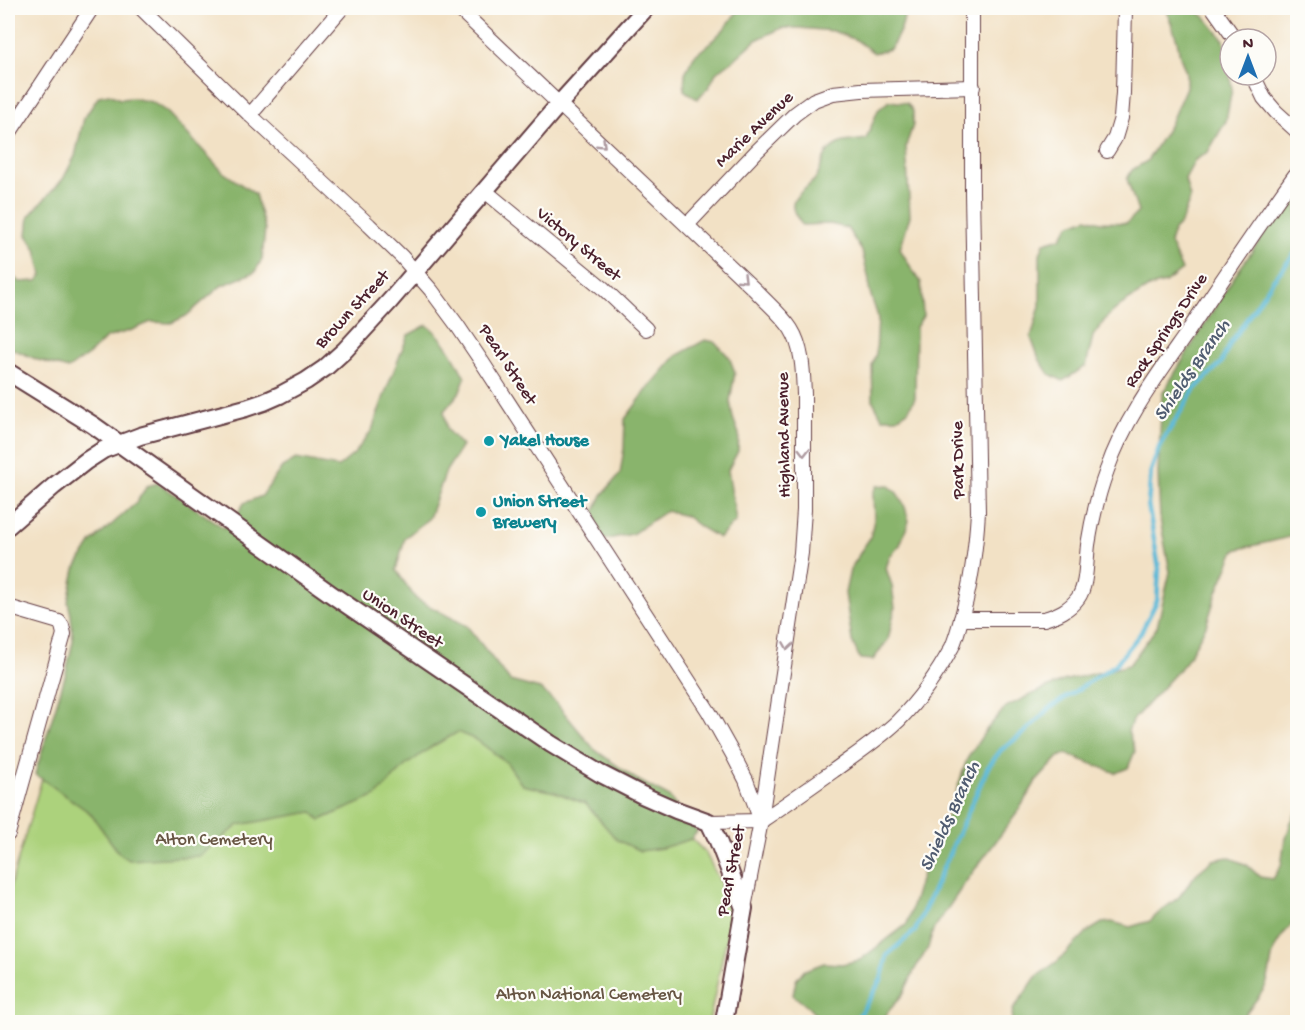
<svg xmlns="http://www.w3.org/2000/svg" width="1305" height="1030" font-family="'Gochi Hand',sans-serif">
	<rect width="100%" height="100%" fill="#fdfcf7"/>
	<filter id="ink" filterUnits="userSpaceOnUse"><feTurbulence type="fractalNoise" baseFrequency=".0167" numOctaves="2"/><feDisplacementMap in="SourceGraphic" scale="12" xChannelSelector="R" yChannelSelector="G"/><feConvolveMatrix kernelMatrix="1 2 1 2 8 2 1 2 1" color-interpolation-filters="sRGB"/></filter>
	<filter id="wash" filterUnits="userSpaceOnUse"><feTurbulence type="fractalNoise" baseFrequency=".008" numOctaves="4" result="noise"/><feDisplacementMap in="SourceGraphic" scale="24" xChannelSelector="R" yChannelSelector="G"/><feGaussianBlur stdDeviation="1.35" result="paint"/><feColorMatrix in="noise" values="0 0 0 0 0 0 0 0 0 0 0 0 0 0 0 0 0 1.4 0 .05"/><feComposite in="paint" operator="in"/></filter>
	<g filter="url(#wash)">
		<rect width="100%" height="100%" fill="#f2e1c5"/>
		<polygon fill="#acd27c" stroke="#7b7854" stroke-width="1.5" points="89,620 376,695 675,823 705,852 733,907 709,1022 8,1022 8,893"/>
		<g fill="#89b46c" stroke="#6a6a4c" stroke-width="1.5">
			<path d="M744,8H904C906,22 898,36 890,49L874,53L856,40L833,31L799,28H782L756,40L735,59L716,73L709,87L697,99L684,90L685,73L694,56L708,45L725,28L737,12Z"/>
			<polygon points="1168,8 1192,8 1206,18 1224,40 1232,89 1226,121 1208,152 1195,160 1185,179 1190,198 1181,223 1174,230 1170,243 1182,270 1165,283 1150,287 1121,305 1107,317 1093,336 1086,366 1063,381 1049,374 1039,359 1031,338 1040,306 1040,254 1044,243 1061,238 1069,225 1087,218 1101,222 1127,223 1138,212 1127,179 1132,170 1147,161 1169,126 1186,87 1186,72 1180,57 1177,40 1168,14"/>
			<polygon points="109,94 120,99 132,98 152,102 167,112 223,172 255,194 265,229 262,259 255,272 221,286 186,316 171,323 151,322 132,330 106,338 91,353 68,369 38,360 8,347 8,273 20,282 37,281 42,275 36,249 27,235 29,216 63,179 75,156 84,118 99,96"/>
			<path d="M889,101L907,103L913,111V125L906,146L910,216L900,249L913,271L921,282L923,316L916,327L915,398L908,411L897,418H882L873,401L872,366L876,353L878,317L872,299L869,289V280L862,251L847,228L830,224L802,225C798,218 792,212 793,204C795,194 809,187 815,179C824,166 820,153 838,144C846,140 858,141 866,139L878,110Z"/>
			<polygon points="1297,187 1297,536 1294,536 1235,550 1217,592 1206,626 1185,663 1132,721 1128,731 1135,751 1128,768 1116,773 1066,754 1059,757 1035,783 1017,813 967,880 933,930 928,948 916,967 903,994 887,1013 884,1022 822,1022 808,1007 793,995 796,980 803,971 824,963 842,964 860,960 907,924 923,870 951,807 967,759 986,730 1006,707 1028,696 1063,681 1129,665 1157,627 1170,572 1160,519 1158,472 1162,394 1232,280"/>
			<path d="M427,325C445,338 455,358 465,378L459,393L444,411L447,430L462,446L446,471L429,518L405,538L396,570L416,599L467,626L510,681L540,689L557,704L594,749L636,779L668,796L697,832L691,839L662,848L640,851L617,840L586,804L555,792L522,785L507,763L478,741L458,732L433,746L405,766L376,796L320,820L312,812L239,825L199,856L129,860L119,853L90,813L35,774L66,673L73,641L71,615L68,602L75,569L92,542L136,503L147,486L158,483L224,528L240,510L244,503L262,496L282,467L296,459L338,467L354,454L372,430L385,393L408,335Z"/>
			<polygon points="705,340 715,342 729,357 735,372 730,401 733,418 739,434 738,451 728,470 736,521 719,538 700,527 686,516 666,511 632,534 603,540 594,513 602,495 620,474 624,448 625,419 646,391 676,356"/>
			<polygon points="888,485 897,493 905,507 909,521 900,545 890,556 886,568 892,586 895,608 888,640 873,660 860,659 852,641 845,593 850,570 863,548 870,538 874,520 873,493 877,486"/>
			<path d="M1297,811V919C1287,929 1277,940 1273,954C1270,965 1270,977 1265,987C1258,1000 1246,1010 1240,1022H1011L1013,1010L1036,977L1059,960L1087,932L1102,923L1112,922L1130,927L1150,921L1162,910L1179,897L1196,874L1213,860L1228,857L1247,865L1260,877L1273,879L1281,866L1284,845L1291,822Z"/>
		</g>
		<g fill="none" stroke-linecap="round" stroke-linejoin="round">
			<polyline stroke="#59b8d7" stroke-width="4.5" points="855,1022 881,980 887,955 915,931 988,767 1001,750 1025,732 1050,708 1116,664 1140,634 1157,601 1159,569 1148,504 1151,471 1160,445 1194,390 1221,363 1230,344 1273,280 1298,250"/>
		</g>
	</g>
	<g filter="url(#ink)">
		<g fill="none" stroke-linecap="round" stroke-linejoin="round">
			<g stroke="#633c42" stroke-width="16">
				<g id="minor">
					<polyline points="141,8 250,115 369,225 402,257 431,290 457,325 482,362 709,712 732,753 746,780 761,821 744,908"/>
					<path d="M458,8L756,291C767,303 782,315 791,329C803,348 803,373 804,394V510L801,553L761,819"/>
					<polyline points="1213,8 1235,39"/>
					<polyline points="1253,75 1264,98 1276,112 1298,132"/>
					<polyline points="250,115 342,8"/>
					<polyline points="8,135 92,8"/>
					<polyline points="1107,151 1115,138 1121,118 1123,93 1125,8"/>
					<polyline points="485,191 604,289 646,329"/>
					<polyline points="687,225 756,152 795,114 814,100 833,93 861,90 973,87"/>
					<polyline points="8,607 59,622 62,626 64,634 8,834"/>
					<path d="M961,619H1044C1058,615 1069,610 1078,598C1087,586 1086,561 1088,545C1092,520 1098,494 1107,470C1124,420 1157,376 1187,333C1223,278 1260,224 1298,171"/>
					<path d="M761,821C785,805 809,788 833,771C855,755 878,740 898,721C919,700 938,673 952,647C957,636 960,623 963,612C972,579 976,546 978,512L972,193V8"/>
					<polyline points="709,822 761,821"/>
				</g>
			</g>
			<g stroke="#633c42" stroke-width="20">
				<g id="tertiary">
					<polyline points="8,372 93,425 331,594 551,744 599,773 642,795 676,810 709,822 718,841 744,908 724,1022"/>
					<polyline points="8,526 54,486 86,461 103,450 140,436 246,408 264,402 280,395 306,381 325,368 345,350 390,301 560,103 646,8"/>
				</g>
			</g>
			<use href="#minor" stroke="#fff" stroke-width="14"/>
			<use href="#tertiary" stroke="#fff" stroke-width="16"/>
		</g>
		<defs><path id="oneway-chevron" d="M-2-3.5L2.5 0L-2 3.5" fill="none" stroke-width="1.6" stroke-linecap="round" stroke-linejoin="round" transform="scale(1.5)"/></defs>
		<g stroke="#ae9aa0">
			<use href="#oneway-chevron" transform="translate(602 144) rotate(44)"/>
			<use href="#oneway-chevron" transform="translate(743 279) rotate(44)"/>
			<use href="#oneway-chevron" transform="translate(804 452) rotate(90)"/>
			<use href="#oneway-chevron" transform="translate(788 646) rotate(99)"/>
		</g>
	</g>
	<g fill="#0f9aa8" stroke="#fdfcf7" stroke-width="2">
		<circle cx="489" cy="441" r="6"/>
		<circle cx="481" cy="512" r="6"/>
	</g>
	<g text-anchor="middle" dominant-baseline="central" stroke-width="4.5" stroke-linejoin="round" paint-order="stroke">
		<g font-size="18" fill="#4a1f2b" stroke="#fdfcf7">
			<text transform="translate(755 130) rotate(-44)">Marie Avenue</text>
			<text transform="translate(578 245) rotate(40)">Victory Street</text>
			<text transform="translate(353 310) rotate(-47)">Brown Street</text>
			<text transform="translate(1167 331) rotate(-56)">Rock Springs Drive</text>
			<text transform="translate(507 365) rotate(57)">Pearl Street</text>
			<text transform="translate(785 435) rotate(-91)">Highland Avenue</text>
			<text transform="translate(959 460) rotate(-91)">Park Drive</text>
			<text transform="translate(402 619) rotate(34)">Union Street</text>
			<text transform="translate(732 871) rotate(-79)">Pearl Street</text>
		</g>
		<g font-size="18" font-weight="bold" fill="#0d838f" stroke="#fdfcf7" text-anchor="start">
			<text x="501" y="441">Yakel House</text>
			<text x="493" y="502">Union Street<tspan x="493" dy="21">Brewery</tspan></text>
		</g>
		<g font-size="18" fill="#675543" stroke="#fdfcf7">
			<text x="214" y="840">Alton Cemetery</text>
			<text x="589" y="995">Alton National Cemetery</text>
		</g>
		<g font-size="20" font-style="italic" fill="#505c70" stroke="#fdfcf7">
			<text transform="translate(1193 371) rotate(-55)">Shields Branch</text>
			<text transform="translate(951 817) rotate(-65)">Shields Branch</text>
		</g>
	</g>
	<rect width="1305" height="1030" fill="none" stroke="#fdfcf7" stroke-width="30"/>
	<g transform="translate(1248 57)"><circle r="28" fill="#fdfcf7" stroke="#b5a4a5" stroke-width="1.5"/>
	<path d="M0-4.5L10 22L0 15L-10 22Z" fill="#1f6fb2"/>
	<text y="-9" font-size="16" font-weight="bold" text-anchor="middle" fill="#4a1f2b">N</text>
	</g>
</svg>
